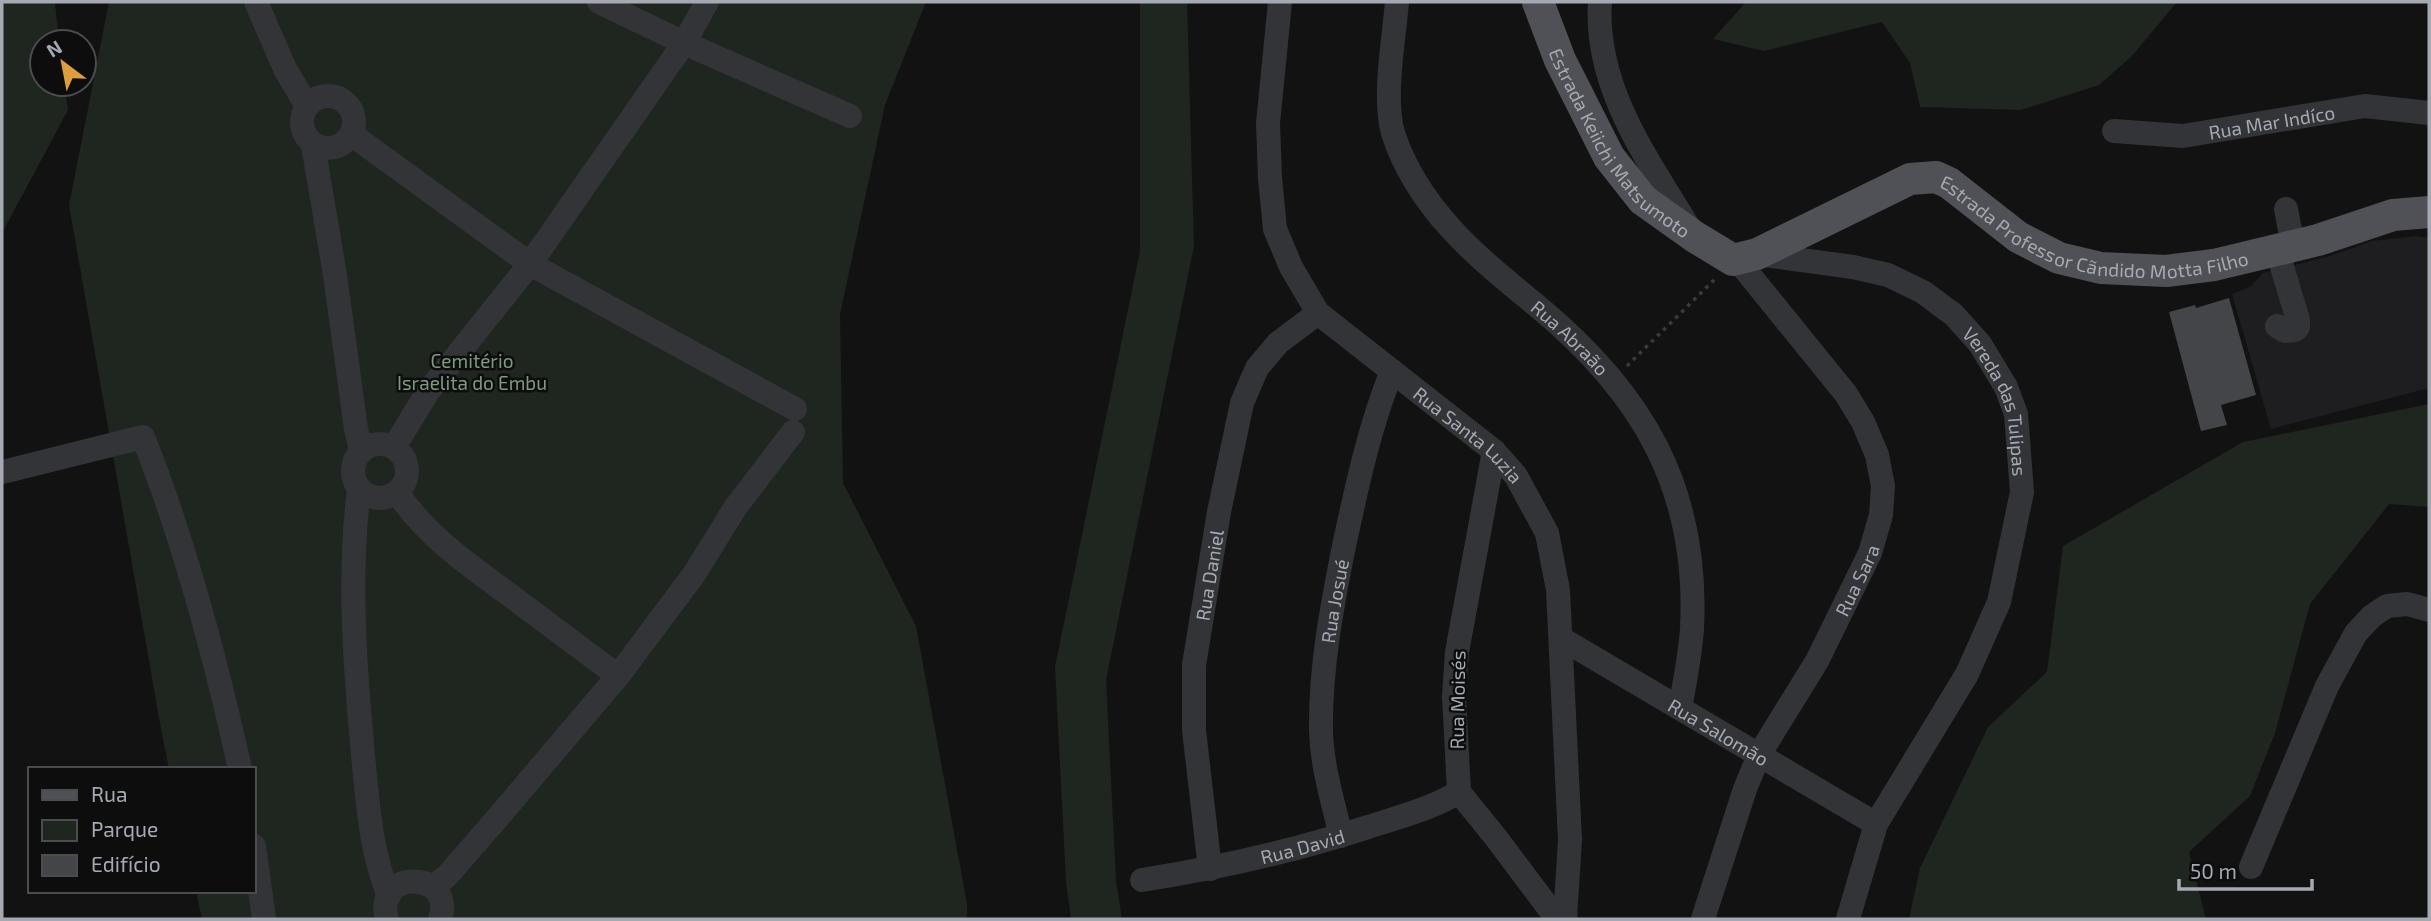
<svg xmlns="http://www.w3.org/2000/svg" width="2431" height="921" font-family="'Exo 2',sans-serif">
	<rect width="100%" height="100%" fill="#121213"/>
	<polygon fill="#1e1e20" points="2416,236 2429,238 2429,388 2271,429 2232,294 2250,287 2263,273 2330,256 2372,241"/>
	<g fill="#1f251f">
		<polygon points="2,2 55,2 59,42 42,42 42,84 64,84 68,110 2,233"/>
		<polygon points="109,2 926,2 885,105 840,314 843,483 916,626 967,904 967,919 202,919 196,891 254,891 254,769 169,769 161,729 69,205"/>
		<polygon points="1140,2 1187,2 1194,246 1106,680 1116,881 1122,919 1071,919 1066,882 1055,667 1140,251"/>
		<polygon points="1746,2 2177,2 2132,56 2099,85 2021,110 1920,107 1910,63 1882,22 1764,51 1713,39"/>
		<polygon points="2429,404 2429,507 2389,504 2310,604 2275,733 2250,796 2189,852 2206,919 1909,919 1920,868 1988,727 2047,672 2063,546 2243,442"/>
	</g>
	<polygon fill="#444548" points="2229,298 2256,395 2221,405 2227,425 2201,431 2169,312 2195,305 2196,308"/>
	<g fill="none" stroke-linecap="round" stroke-linejoin="round">
		<polyline stroke="#393b3f" stroke-width="3.5" stroke-dasharray="3.5 5" stroke-linecap="butt" points="1627,366 1716,278"/>
		<g stroke="#333438" stroke-width="24">
			<polyline points="256,2 285,69 307,106"/>
			<polyline points="599,2 684,43 850,116"/>
			<path id="s1" d="M1280,2L1268,123L1270,178L1275,229L1291,267L1318,313L1494,451L1516,476L1547,533L1558,590L1570,840L1565,919"/>
			<path id="s2" d="M1397,2C1394,38 1383,99 1393,133C1417,208 1478,258 1536,305C1643,393 1699,489 1692,629C1690,656 1685,682 1680,708"/>
			<path d="M1600,2C1594,88 1649,161 1691,231"/>
			<circle cx="328" cy="122" r="26"/>
			<path id="s3" d="M2114,131L2183,136L2365,106L2429,113"/>
			<polyline points="351,134 530,264 795,409"/>
			<polyline points="313,145 335,275 356,429 361,450"/>
			<polyline points="2286,209 2293,246"/>
			<polyline points="2277,250 2298,320 2298,327 2295,330 2285,331 2277,326"/>
			<path id="s4" d="M1757,254L1853,267L1888,275L1923,292L1954,315L1980,344L2006,387L2016,414L2022,492L1999,602L1967,674L1876,824L1848,919"/>
			<circle cx="380" cy="471" r="27"/>
			<polyline points="394,447 427,393 530,264 684,43 707,2"/>
			<polyline points="1494,451 1457,652 1454,696 1459,792 1497,839 1557,919"/>
			<path d="M2,472L143,437C184,540 216,660 240,769"/>
			<path d="M359,489C348,577 355,667 363,755C368,803 370,850 389,896"/>
			<path d="M397,492C425,535 470,566 511,596C547,623 582,649 618,676"/>
			<path id="s5" d="M1562,639L1876,824"/>
			<path id="s6" d="M1341,836C1333,802 1322,767 1321,731C1320,669 1332,606 1344,546C1357,486 1369,428 1392,371"/>
			<polyline points="254,846 264,919"/>
			<polyline points="2251,867 2327,686 2356,633 2372,616 2387,606 2407,604 2429,610"/>
			<path id="s7" d="M1210,869L1194,730V665L1219,512L1242,403L1257,368L1278,343L1318,313"/>
			<path id="s8" d="M1142,880C1218,868 1294,851 1368,827C1399,817 1431,809 1459,792"/>
			<polyline points="433,887 447,876 500,815 618,676 695,573 735,508 793,432"/>
			<path d="M387,919C373,868 456,870 440,919"/>
			<path id="s9" d="M1703,919L1745,789L1759,755L1817,661L1870,553L1881,515L1883,486L1877,455L1863,422L1846,394L1743,267L1733,260"/>
		</g>
		<path stroke="#505156" stroke-width="32" id="s10" d="M1538,2L1560,60L1609,157L1643,200L1695,237L1733,260L1757,254L1910,179L1936,177L1949,183L2018,237L2059,258L2101,268L2166,271L2214,265L2318,240L2393,215L2429,212"/>
	</g>
	<g text-anchor="middle" dominant-baseline="central" stroke-width="5" stroke-linejoin="round" paint-order="stroke">
		<g font-size="19" fill="#a5aab2" stroke="#0d0d0e">
			<text stroke="none"><textPath href="#s3" startOffset="159">Rua Mar Indíco</textPath></text>
			<text stroke="none"><textPath href="#s10" startOffset="166">Estrada Keiichi Matsumoto</textPath></text>
			<text stroke="none"><textPath href="#s10" startOffset="728">Estrada Professor Cãndido Motta Filho</textPath></text>
			<text stroke="none"><textPath href="#s2" startOffset="406">Rua Abraão</textPath></text>
			<text stroke="none"><textPath href="#s4" startOffset="310">Vereda das Tulipas</textPath></text>
			<text stroke="none"><textPath href="#s1" startOffset="516">Rua Santa Luzia</textPath></text>
			<text stroke="none"><textPath href="#s7" startOffset="296">Rua Daniel</textPath></text>
			<text stroke="none"><textPath href="#s9" startOffset="374">Rua Sara</textPath></text>
			<text stroke="none"><textPath href="#s6" startOffset="238">Rua Josué</textPath></text>
			<text transform="translate(1457 700) rotate(-89)">Rua Moisés</text>
			<text stroke="none"><textPath href="#s5" startOffset="182">Rua Salomão</textPath></text>
			<text stroke="none"><textPath href="#s8" startOffset="164">Rua David</textPath></text>
		</g>
		<g font-size="19" fill="#7e9b7e" stroke="#0d0d0e">
			<text x="472" y="360">Cemitério<tspan x="472" dy="22">Israelita do Embu</tspan></text>
		</g>
	</g>
	<rect width="2431" height="921" fill="none" stroke="#a5aab2" stroke-width="7"/>
	<rect x="28" y="767" width="228" height="126" fill="#0d0d0e" stroke="#4a4c50" stroke-width="2"/>
	<rect x="42" y="790" width="35" height="10" fill="#505156" stroke="#4a4c50" stroke-width="2"/>
	<text x="91" y="802" font-size="21" fill="#a5aab2">Rua</text>
	<rect x="42" y="820" width="35" height="21" fill="#1f251f" stroke="#4a4c50" stroke-width="2"/>
	<text x="91" y="837" font-size="21" fill="#a5aab2">Parque</text>
	<rect x="42" y="855" width="35" height="21" fill="#444548" stroke="#4a4c50" stroke-width="2"/>
	<text x="91" y="872" font-size="21" fill="#a5aab2">Edifício</text>
	<g transform="translate(63 63) rotate(328)"><circle r="33" fill="#0d0d0e" stroke="#4a4c50" stroke-width="2"/>
	<path d="M0-5L12 26L0 18L-12 26Z" fill="#dd9e40"/>
	<text y="-10" font-size="19" font-weight="bold" text-anchor="middle" fill="#a5aab2">N</text>
	</g>
	<path d="M2179 879v10h133v-10" fill="none" stroke="#a5aab2" stroke-width="3.5"/>
	<text x="2190" y="879" font-size="21" fill="#a5aab2" stroke="#0d0d0e" stroke-width="5" paint-order="stroke">50 m</text>
</svg>
